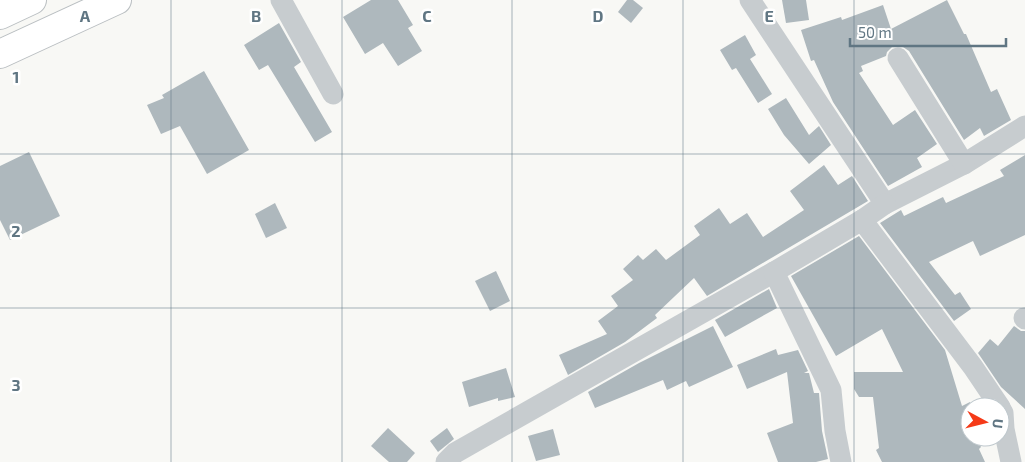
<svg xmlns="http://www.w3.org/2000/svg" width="1025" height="462" font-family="'Exo 2',sans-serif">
	<rect width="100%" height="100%" fill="#f8f8f5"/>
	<g fill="#aeb8bd">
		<polygon points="371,0 398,0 413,25 408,28 422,51 398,66 383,43 365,54 343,17"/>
		<polygon points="627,0 633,0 643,8 631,23 618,12"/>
		<polygon points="782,0 806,0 809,20 786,23"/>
		<polygon points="947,0 964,34 966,34 991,92 997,89 1011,120 984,136 980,128 964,140 909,51 903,47 898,46 892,47 887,52 886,56 861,66 863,71 859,73 893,125 915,110 937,144 917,158 922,167 888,186 833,102 814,60 811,61 801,30 841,17 842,20 883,5 891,29"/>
		<polygon points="279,23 301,62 294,67 332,132 315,142 268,65 259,70 244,45"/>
		<polygon points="745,35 756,55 750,59 772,94 758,103 736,68 732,70 720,50"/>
		<polygon points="204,71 249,150 207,174 180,126 161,134 147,105 164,98 162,95"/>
		<polygon points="786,98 809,135 819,126 831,145 809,164 784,135 768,109"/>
		<polygon points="29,152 60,216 10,240 0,220 0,166"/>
		<polygon points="1025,155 1025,235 980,256 973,241 929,262 955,295 960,292 971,309 954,321 880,223 901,210 904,216 943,197 946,203 1004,176 1000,170"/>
		<polygon points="824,165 838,185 852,176 868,201 707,296 694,278 655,315 657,318 625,342 568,375 559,355 607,334 598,321 618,306 611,296 633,280 623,269 638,255 643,260 656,249 666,260 700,235 694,226 719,208 730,224 747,213 763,237 804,210 790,191"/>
		<polygon points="275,203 287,228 266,238 255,214"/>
		<polygon points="859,236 945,350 962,406 970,402 970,437 976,437 981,447 979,449 985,462 882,462 876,450 879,448 873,397 859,397 854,389 854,372 903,372 882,329 836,356 791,276"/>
		<polygon points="496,271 510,301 490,311 475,281"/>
		<polygon points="769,289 777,308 725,337 715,320"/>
		<polygon points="713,326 733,367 689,387 686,381 667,390 663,380 595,408 588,392 639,363"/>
		<polygon points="1014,326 1021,331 1025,331 1025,409 1001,387 978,353 990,339 998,346"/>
		<polygon points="776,349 778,355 798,350 808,371 804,373 809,373 814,393 819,393 822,431 828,459 816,462 778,462 767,433 793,423 787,372 747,389 737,365"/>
		<polygon points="506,368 515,397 498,401 498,398 469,407 462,382"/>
		<polygon points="388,428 415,453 407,462 389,462 371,446"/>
		<polygon points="447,428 454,439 438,452 430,441"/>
		<polygon points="553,429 560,455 536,461 528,436"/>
	</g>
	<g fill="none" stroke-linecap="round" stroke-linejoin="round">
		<g stroke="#babfc2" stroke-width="30">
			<g id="primary">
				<polyline points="0,15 32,0"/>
				<polyline points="0,54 117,0"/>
			</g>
		</g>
		<g stroke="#c7cccf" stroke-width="21">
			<polyline points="281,0 333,94"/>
			<polyline points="750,0 885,204 964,164 1025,126"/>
			<polyline points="898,58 964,164"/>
			<polyline points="862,220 973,367 1000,407"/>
			<polyline points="1024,318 1025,319"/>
			<polyline points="1000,408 1003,413 1004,429 1011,462"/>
			<polyline points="446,462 455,453 774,272"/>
			<polyline points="841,462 835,431 831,390 774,272 862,220 885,204"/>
		</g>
		<use href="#primary" stroke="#fff" stroke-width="28"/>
	</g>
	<path fill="none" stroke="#607683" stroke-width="1" stroke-opacity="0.55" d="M171,0V462M342,0V462M512,0V462M683,0V462M854,0V462M0,154H1025M0,308H1025"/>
	<g font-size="16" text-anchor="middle" font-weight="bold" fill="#607683" stroke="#fff" stroke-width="5" stroke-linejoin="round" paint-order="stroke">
		<text x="85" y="22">A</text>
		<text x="256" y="22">B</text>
		<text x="427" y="22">C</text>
		<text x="598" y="22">D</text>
		<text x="769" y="22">E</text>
		<text x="16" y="83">1</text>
		<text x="16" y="237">2</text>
		<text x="16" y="391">3</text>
	</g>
	<g transform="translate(985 422) rotate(97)"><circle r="24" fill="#ffffff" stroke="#bfc8cd"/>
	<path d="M0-4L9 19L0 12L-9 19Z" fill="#f53a18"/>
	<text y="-8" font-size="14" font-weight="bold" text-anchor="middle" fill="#607683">U</text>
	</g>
	<path d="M850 38v8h156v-8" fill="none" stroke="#607683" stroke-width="2.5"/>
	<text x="858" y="38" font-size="15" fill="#607683" stroke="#ffffff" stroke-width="4" paint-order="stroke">50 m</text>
</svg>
